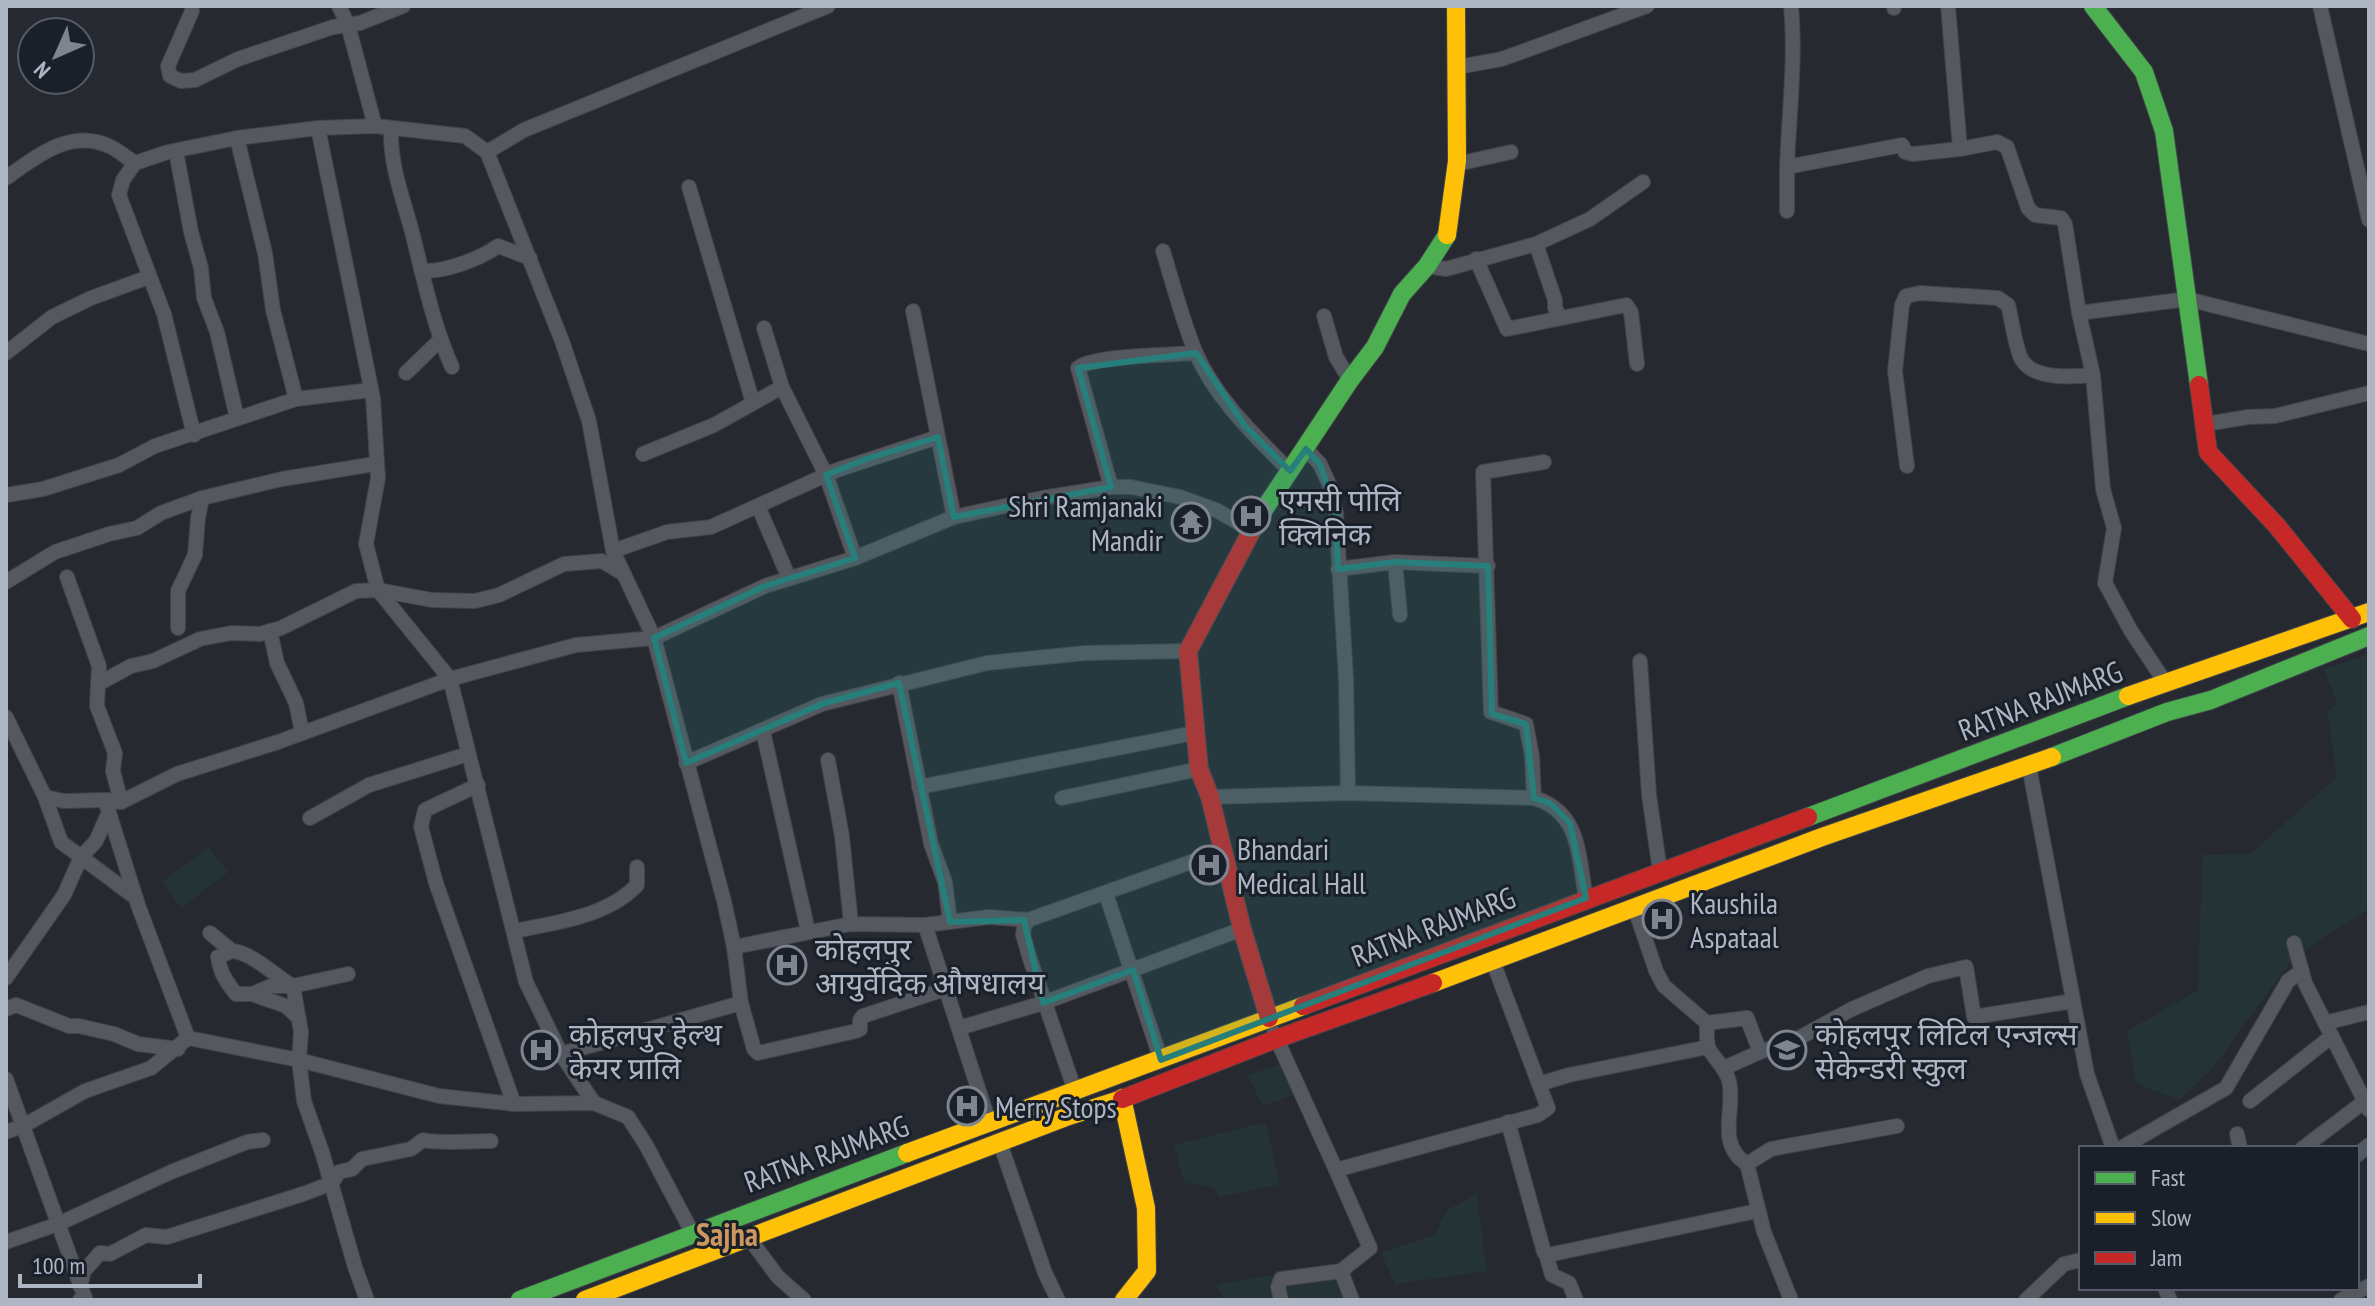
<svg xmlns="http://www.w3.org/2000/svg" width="2375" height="1306" font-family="'PT Sans Narrow','Noto Sans Devanagari',sans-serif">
	<rect width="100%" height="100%" fill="#262930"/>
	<g fill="#243336">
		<polygon points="2369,654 2369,909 2293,958 2213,1068 2180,1100 2135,1083 2127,1031 2198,990 2202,855 2250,854 2337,777 2327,713 2337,703 2324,669"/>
		<polygon points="209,847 228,872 181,908 162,882"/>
		<polygon points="1279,1065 1294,1095 1263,1106 1247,1075"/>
		<polygon points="1266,1122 1280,1184 1219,1197 1214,1187 1185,1183 1173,1145"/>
		<polygon points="1477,1194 1487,1271 1395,1284 1381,1253 1434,1235 1447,1210"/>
		<polygon points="1338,1265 1352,1300 1223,1300 1216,1284"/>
	</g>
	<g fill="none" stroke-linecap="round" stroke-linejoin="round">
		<g stroke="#41444a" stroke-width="16">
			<g id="street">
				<polyline points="339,6 348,25 375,126"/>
				<polyline points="1894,6 1894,8"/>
				<polyline points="1948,6 1960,149 1997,142 2007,147 2028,208 2035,215 2061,218 2065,224 2079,313 2093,375 2103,489 2114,528 2105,583 2131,631 2165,682"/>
				<polyline points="2320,6 2369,220"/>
				<polyline points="192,11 168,66 170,76 181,81 195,80 238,59 333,27 360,23 403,6"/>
				<polyline points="1458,67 1502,59 1647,6"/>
				<polyline points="318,128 373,398 378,478 366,544 378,590 450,679 576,645 654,638 765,586 855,558 954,517 1042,498 1111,487 1131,487 1180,497 1216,510 1251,530"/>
				<path d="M391,130C390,164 402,196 411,228C423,275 432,322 452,367"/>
				<polyline points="237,138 265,253 273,310 296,399"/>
				<polyline points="176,151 191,232 201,268 204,298 217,332 237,418"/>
				<polyline points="487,152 562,341 589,421 613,551 654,638 724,901 734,947 741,1003 561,1054"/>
				<polyline points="1457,164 1511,152"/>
				<path d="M1787,167C1789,113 1796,59 1791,6"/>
				<path d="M6,178C36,157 70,128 109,146C118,150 127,158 135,163"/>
				<polyline points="689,187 753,403"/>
				<polyline points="1787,211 1787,167 1902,145 1905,152 1913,154 1960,149"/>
				<polyline points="1536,244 1555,300 1555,308 1561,318"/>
				<path d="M1163,251C1173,284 1182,319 1195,351C1215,398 1255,436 1290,471"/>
				<polyline points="1476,259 1507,329 1626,305 1631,312 1637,364"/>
				<polyline points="1427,266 1446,269 1536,244 1590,219 1643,182"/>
				<path d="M421,270C441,274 482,258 498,246L530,258"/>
				<polyline points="913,311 954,517"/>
				<polyline points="2079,313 2187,299 2369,344"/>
				<polyline points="1324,316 1336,357 1350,380"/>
				<polyline points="764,328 782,387 826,475 855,558"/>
				<polyline points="6,353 52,317 91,298 149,277"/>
				<polyline points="406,373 440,340"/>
				<polyline points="2206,424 2248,417 2275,416 2369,393"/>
				<polyline points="194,435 164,314 119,195 123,180 135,163 168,152 237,138 318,128 375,126 465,136 487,152 524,130 828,6"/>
				<polyline points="1306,449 1320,464 1330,486 1336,513 1346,679 1348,793"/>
				<polyline points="643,454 714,425 782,387"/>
				<path d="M1907,466L1895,371L1902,305L1906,296L1920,293L1998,298L2008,305C2012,319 2015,348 2022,360C2034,380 2073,377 2093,375"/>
				<path d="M1111,487L1078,368C1093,355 1172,355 1196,353"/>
				<polyline points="6,495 43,489 119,465 155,446 296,399 371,390"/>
				<polyline points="758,506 789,578"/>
				<polyline points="613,551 667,532 711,527 837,470 938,437"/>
				<polyline points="1395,562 1400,615"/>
				<polyline points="1338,569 1395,562 1488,566"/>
				<polyline points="67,577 99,666 98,684"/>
				<polyline points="6,582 55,552 109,534 137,528 161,513 202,498 282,479 375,464"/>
				<polyline points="178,628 178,591 195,555 198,518 202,498"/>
				<polyline points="270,631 277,663 296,703 302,732"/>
				<polyline points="1640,661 1649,795 1660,871"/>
				<polyline points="899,683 931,844 945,882 950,922"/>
				<polyline points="6,717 45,797 61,842 136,898"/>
				<polyline points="763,731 808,931"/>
				<polyline points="828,760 842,836 851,924"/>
				<polyline points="686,763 822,704 987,663 1085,653 1188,651"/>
				<polyline points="2029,766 2087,1074 2113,1148"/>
				<polyline points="478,785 425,810 421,827 436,883 514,1104"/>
				<polyline points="919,787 1194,733"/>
				<polyline points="45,797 64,801 105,800"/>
				<polyline points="1210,797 1348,793 1534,798 1532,756 1526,724 1491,712 1483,472 1544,462"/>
				<polyline points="1062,798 1199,769"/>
				<path d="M1534,798C1581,812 1578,856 1586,898"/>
				<polyline points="121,802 113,771 115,753 97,706 98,684 131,666 153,661 200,639 231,633 260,634 281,628 356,591 378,590 432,600 475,601 499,595 564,564 602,561 622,573"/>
				<polyline points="310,818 369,785 468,754"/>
				<polyline points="1106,894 1161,1060"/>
				<polyline points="1635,909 1656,971 1664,986 1707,1023 1747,1018 1760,1052 1799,1038 1852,1009 1928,976 1966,967 1974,1017 2073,1001"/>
				<polyline points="1028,920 1024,927 1023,935 1030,959 1075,1091"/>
				<polyline points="925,925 989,1122"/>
				<path d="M516,931C556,922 607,917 637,885V867"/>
				<path d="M210,933L232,951C249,951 276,976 292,986"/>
				<polyline points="2294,943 2305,983 2369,1110"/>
				<polyline points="734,947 851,924 925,925 989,917 1028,920 1222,851"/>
				<path d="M232,951L218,957C220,973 226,981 236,994H252L271,986H293"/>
				<polyline points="348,974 293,986 301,1032 299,1060 304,1101 323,1155 355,1267 367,1300"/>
				<polyline points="6,978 64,895 81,857 96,841 109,812"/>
				<polyline points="252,994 286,1006 299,1018"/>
				<polyline points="741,1003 754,1049 758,1053 856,1031 860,1029 860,1020 863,1016 945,989"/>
				<polyline points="6,1009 16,1005 69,1026 79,1026 114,1034 138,1044 178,1049"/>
				<path d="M1707,1023C1707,1031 1706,1042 1709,1049C1715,1060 1726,1068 1729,1081C1736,1110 1715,1143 1747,1164L1764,1232L1791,1300"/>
				<polyline points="2325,1023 2369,1012"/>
				<polyline points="959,1028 1043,1003 1242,929"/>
				<polyline points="1274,1033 1336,1170 1538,1115 1548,1108 1493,962"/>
				<polyline points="188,1038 138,905 105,800 121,802 177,774 278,742 450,679 526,982 561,1054 594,1103"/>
				<polyline points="1724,1068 1760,1052"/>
				<polyline points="6,1079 85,1298 80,1300"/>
				<polyline points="1539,1084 1569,1075 1708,1047"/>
				<polyline points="2250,1101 2332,1036"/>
				<polyline points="1508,1122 1544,1252 1548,1255 1757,1211"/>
				<polyline points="6,1132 23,1126 85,1091 151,1068 188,1038 299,1060 439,1096 514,1104 594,1103 628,1117 646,1145 694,1236"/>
				<polyline points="2237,1134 2240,1148"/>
				<polyline points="1000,1143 1045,1273 1058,1300"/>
				<polyline points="2121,1148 2226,1088 2288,981 2302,971"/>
				<polyline points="2303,1148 2369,1098"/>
				<polyline points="2357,1155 2369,1145"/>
				<polyline points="1747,1164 1771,1149 1897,1126"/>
				<polyline points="1336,1170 1370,1248 1341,1271 1352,1300"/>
				<polyline points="749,1238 778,1277 804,1300"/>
				<polyline points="6,1242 58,1224 171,1172 247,1142 263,1140"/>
				<polyline points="1546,1254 1552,1275 1569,1283 1576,1300"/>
				<path d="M80,1286L84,1271L100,1253L110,1254L146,1235L167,1237L303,1194L332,1183L339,1172L352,1169L362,1159L411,1149L423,1140C439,1144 472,1141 491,1141"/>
				<polyline points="2165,1288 2170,1300"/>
				<polyline points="1281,1300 1278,1287 1281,1279 1341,1271"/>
				<polyline points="2026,1300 2064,1264 2081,1260"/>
				<polyline points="2341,1300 2369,1286"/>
			</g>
		</g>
		<g stroke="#41444a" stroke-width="20">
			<g id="fast">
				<polyline points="2093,6 2144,72 2164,131 2199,385"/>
				<polyline points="1259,517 1350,380 1375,347 1402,294 1427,266 1447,235"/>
				<polyline points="2052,757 2167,712 2211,700 2369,636"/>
				<polyline points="1808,817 2128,696"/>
				<polyline points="520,1300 907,1153"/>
			</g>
		</g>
		<g stroke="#41444a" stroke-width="20">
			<g id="slow">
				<polyline points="1447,235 1457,161 1456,6"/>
				<polyline points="2128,696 2369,612"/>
				<polyline points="1433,983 1822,837 2052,757"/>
				<polyline points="1122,1098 1146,1208 1147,1271 1124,1300"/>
				<polyline points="907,1153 1303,1006"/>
				<polyline points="585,1300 1066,1117 1122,1099"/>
			</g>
		</g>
		<g stroke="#41444a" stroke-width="20">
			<g id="jam">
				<polyline points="2199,385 2208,452 2277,526 2352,619"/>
				<polyline points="1259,517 1188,651 1199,769 1210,797 1242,929 1269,1018"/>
				<polyline points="1303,1006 1808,817"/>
				<polyline points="1122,1099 1276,1039 1433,983"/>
			</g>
		</g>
		<use href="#street" stroke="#55585f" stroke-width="14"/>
		<use href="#fast" stroke="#4caf50" stroke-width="18"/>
		<use href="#slow" stroke="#ffc107" stroke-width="18"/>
		<use href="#jam" stroke="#c62828" stroke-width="18"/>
	</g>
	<path fill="#277f7b" fill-opacity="0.2" stroke="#277f7b" stroke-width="6" stroke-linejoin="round" d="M1196,353L1245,426L1290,471L1306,449L1320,464L1336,513L1338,569L1395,562L1488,566L1492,714L1526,724L1534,798L1550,803L1570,823L1586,898L1161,1060L1133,970L1043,1003L1024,920L950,922L899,683L822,704L686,763L654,638L765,586L855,558L826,475L866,459L938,437L954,517L1111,487L1078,368Z"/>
	<defs>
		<g id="hospital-ring" transform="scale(2)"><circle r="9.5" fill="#1a202a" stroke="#7e8490" stroke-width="1.5"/><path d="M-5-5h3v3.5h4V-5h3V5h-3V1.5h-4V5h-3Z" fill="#7e8490"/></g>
		<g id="temple-ring" transform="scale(2)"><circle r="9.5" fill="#1a202a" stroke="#7e8490" stroke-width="1.5"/><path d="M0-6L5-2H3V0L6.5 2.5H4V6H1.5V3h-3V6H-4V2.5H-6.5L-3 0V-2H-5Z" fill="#7e8490"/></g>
		<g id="school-ring" transform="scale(2)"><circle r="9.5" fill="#1a202a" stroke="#7e8490" stroke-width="1.5"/><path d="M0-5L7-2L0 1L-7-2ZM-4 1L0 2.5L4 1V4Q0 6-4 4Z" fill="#7e8490"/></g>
	</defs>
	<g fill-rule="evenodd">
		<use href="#hospital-ring" x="1251" y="516"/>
		<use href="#temple-ring" x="1191" y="522"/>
		<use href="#hospital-ring" x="1209" y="865"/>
		<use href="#hospital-ring" x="1662" y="919"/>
		<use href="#hospital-ring" x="787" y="965"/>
		<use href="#hospital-ring" x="541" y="1050"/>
		<use href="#school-ring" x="1787" y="1050"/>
		<use href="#hospital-ring" x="967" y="1106"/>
	</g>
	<g text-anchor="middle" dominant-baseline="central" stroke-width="6" stroke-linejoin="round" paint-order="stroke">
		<g font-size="30" fill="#aeb5c3" stroke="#1a202a" text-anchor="start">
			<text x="1279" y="499">एमसी पोलि<tspan x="1279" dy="34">क्लिनिक</tspan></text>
			<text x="1163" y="505" text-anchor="end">Shri Ramjanaki<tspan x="1163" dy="34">Mandir</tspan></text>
			<text x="1237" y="848">Bhandari<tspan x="1237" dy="34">Medical Hall</tspan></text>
			<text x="1690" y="902">Kaushila<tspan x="1690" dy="34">Aspataal</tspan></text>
			<text x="815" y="948">कोहलपुर<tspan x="815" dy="34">आयुर्वेदिक औषधालय</tspan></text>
			<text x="569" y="1033">कोहलपुर हेल्थ<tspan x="569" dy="34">केयर प्रालि</tspan></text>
			<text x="1815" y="1033">कोहलपुर लिटिल एन्जल्स<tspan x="1815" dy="34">सेकेन्डरी स्कुल</tspan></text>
			<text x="995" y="1106">Merry Stops</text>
		</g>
		<g font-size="30" fill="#aeb5c3" stroke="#1a202a">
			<text transform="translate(2040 700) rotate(-21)">RATNA RAJMARG</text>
			<text transform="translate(1433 926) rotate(-21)">RATNA RAJMARG</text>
			<text transform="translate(826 1153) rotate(-20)">RATNA RAJMARG</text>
		</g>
		<g font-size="32" font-weight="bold" fill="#cc9660" stroke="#1a202a">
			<text x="727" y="1234">Sajha</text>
		</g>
	</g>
	<rect width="2375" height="1306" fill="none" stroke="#aeb5c3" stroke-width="16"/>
	<rect x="2079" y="1146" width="280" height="144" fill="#1a202a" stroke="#555c67" stroke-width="2"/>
	<rect x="2095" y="1172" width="40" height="12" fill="#4caf50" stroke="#555c67" stroke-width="2"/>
	<text x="2151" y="1186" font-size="24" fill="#aeb5c3">Fast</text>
	<rect x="2095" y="1212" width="40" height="12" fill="#ffc107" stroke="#555c67" stroke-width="2"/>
	<text x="2151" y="1226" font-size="24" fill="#aeb5c3">Slow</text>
	<rect x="2095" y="1252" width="40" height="12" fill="#c62828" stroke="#555c67" stroke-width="2"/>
	<text x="2151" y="1266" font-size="24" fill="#aeb5c3">Jam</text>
	<g transform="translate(56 56) rotate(225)"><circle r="38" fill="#1a202a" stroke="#555c67" stroke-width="2"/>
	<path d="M0-6L14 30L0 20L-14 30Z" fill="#7e8490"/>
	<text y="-12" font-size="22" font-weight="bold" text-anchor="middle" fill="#aeb5c3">N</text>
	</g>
	<path d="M20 1274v12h180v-12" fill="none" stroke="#aeb5c3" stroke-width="4"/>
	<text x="32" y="1274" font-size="24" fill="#aeb5c3" stroke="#1a202a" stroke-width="6" paint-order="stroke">100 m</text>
</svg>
